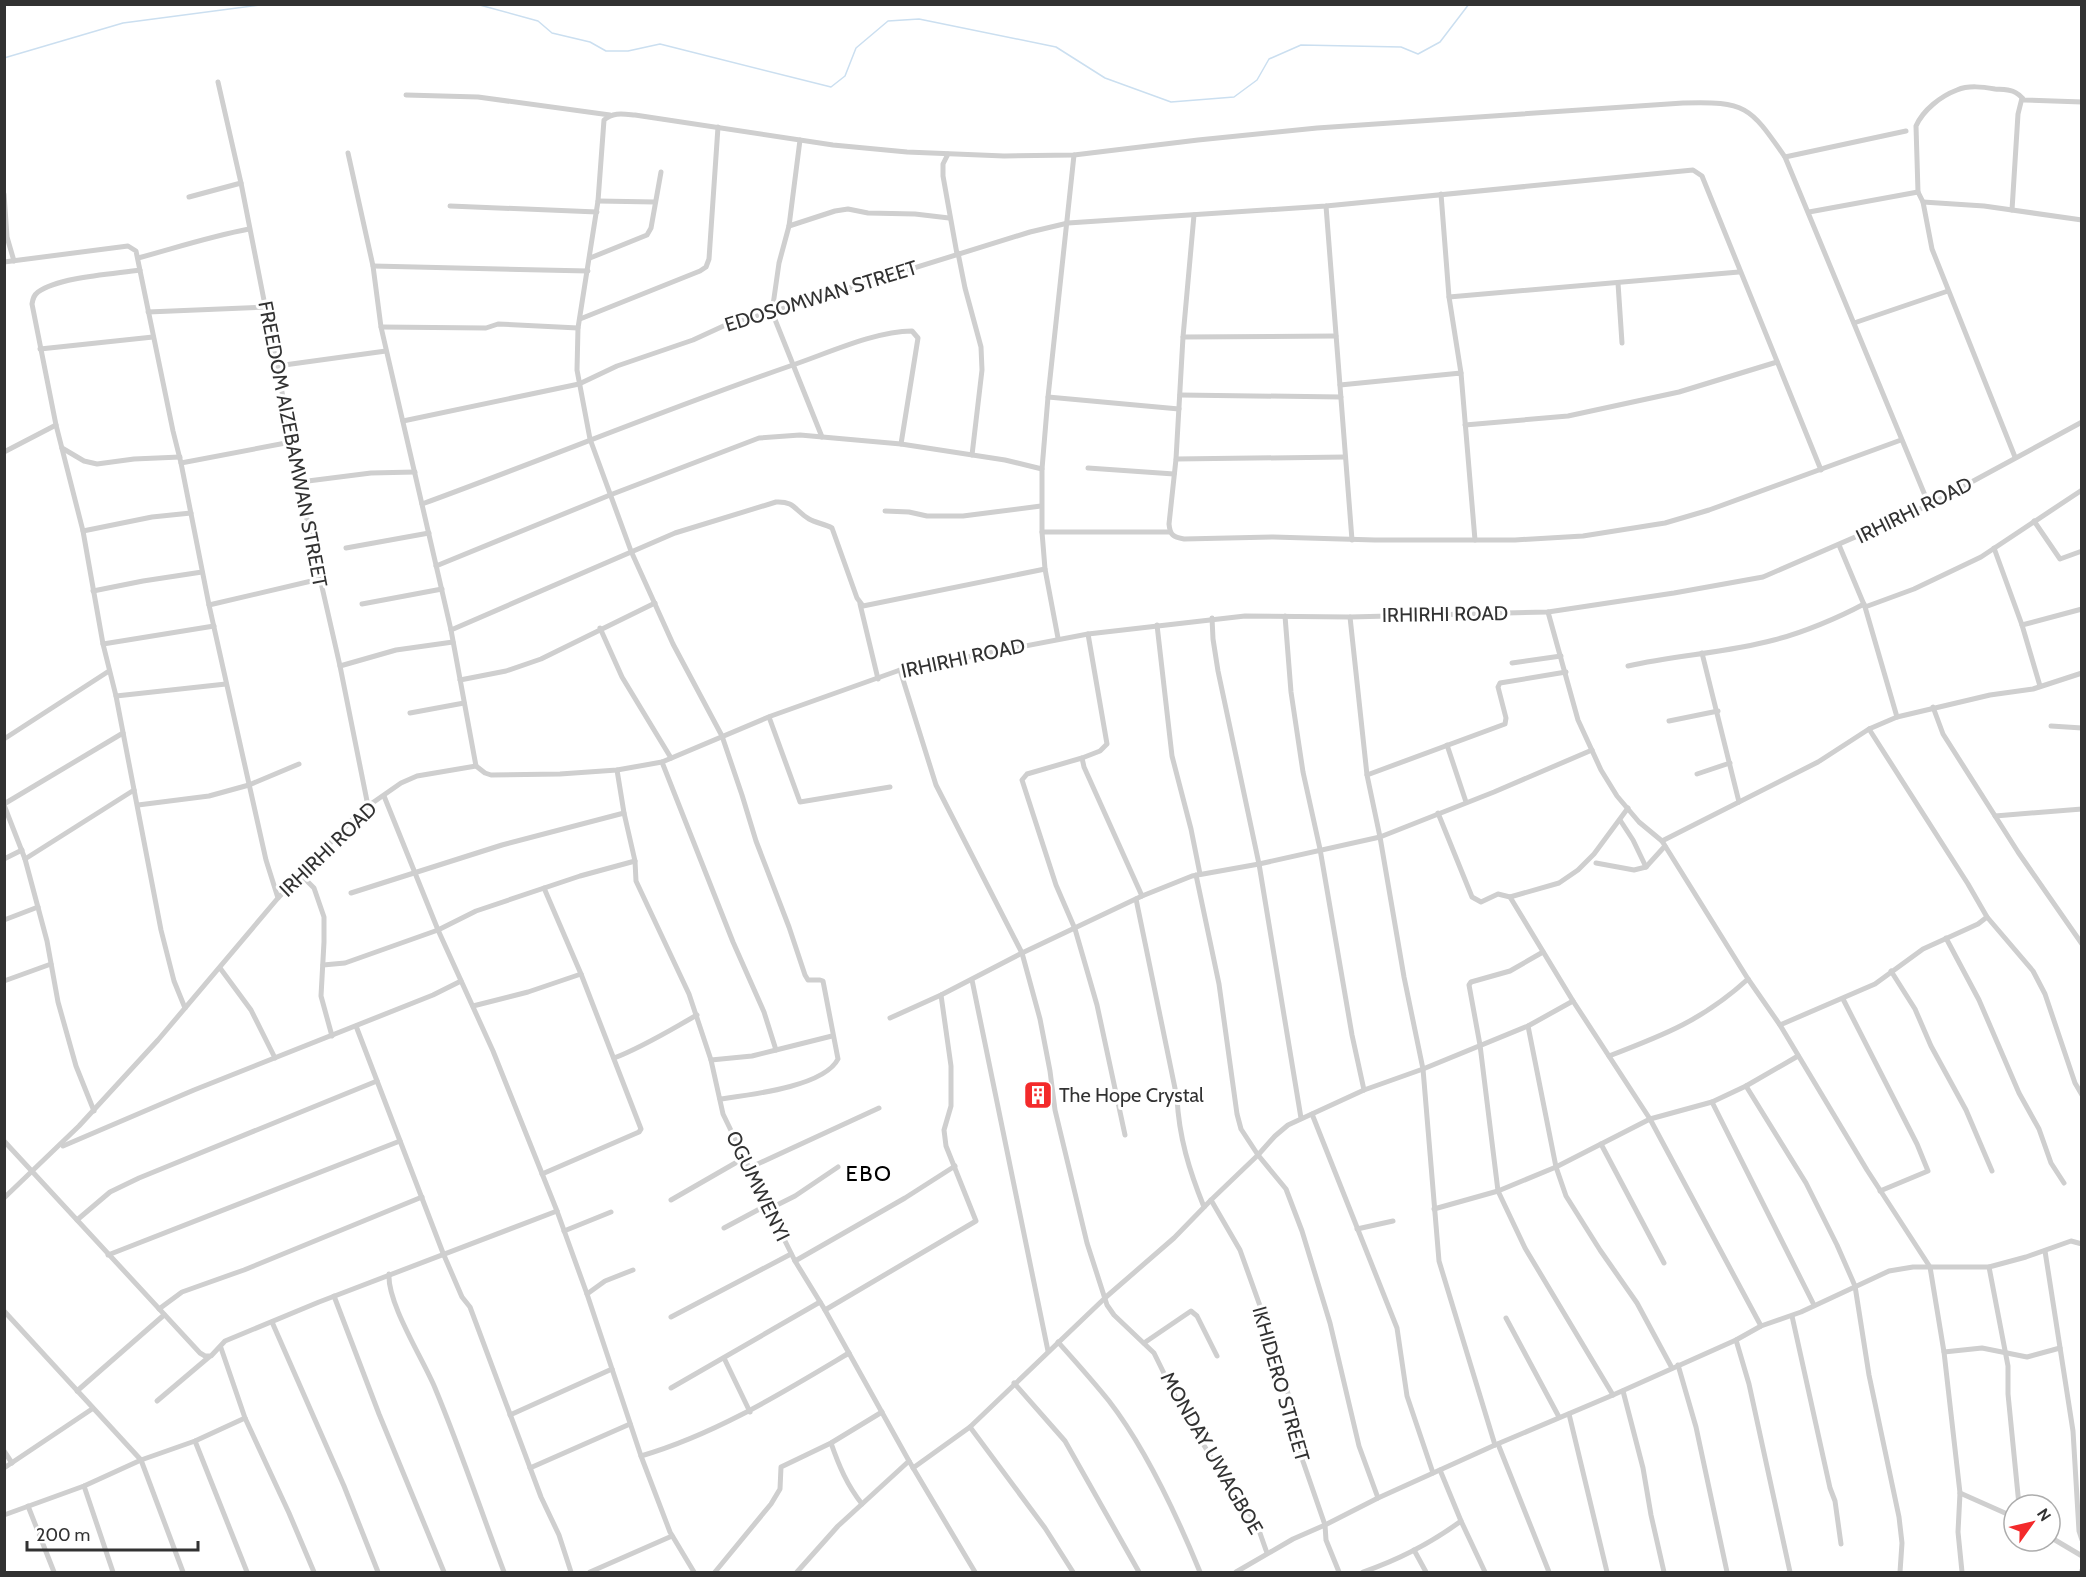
<svg xmlns="http://www.w3.org/2000/svg" width="2086" height="1577" font-family="Cabin,sans-serif">
	<rect width="100%" height="100%" fill="#fff"/>
	<g fill="none" stroke-linecap="round" stroke-linejoin="round">
		<g stroke="#cbdff0" stroke-width="1.5">
			<polyline points="476,4 538,21 552,33 590,42 606,51 628,51 660,44 831,87 845,76 856,48 888,21 919,19 1056,47 1105,78 1171,102 1234,97 1257,80 1269,59 1301,45 1401,47 1418,54 1440,42 1469,4"/>
			<polyline points="4,58 123,23 268,4"/>
		</g>
		<g stroke="#cfcfcf" stroke-width="5">
			<polyline points="218,82 241,183 309,530 340,666 368,806"/>
			<polyline points="406,95 478,97 610,115"/>
			<polyline points="800,140 789,226 779,263 772,312 822,437"/>
			<polyline points="348,153 373,266 381,327 451,630 476,766"/>
			<polyline points="948,154 943,164 943,176 957,254"/>
			<polyline points="1785,157 1906,131"/>
			<polyline points="4,194 7,237 14,261"/>
			<polyline points="1441,194 1449,297 1461,373"/>
			<polyline points="189,197 241,183"/>
			<polyline points="598,201 655,202"/>
			<polyline points="1923,202 1984,206 2082,220"/>
			<polyline points="450,206 597,212"/>
			<polyline points="1326,206 1352,540"/>
			<polyline points="2012,210 2018,114 2022,98"/>
			<polyline points="1809,212 1918,192"/>
			<path d="M1194,215L1183,337L1176,459L1169,524C1170,535 1173,537 1184,539L1273,537L1375,540H1515L1583,536L1665,523L1709,510L1901,440"/>
			<polyline points="789,226 835,211 848,209 868,213 915,214 949,218"/>
			<polyline points="958,253 965,288 981,347 982,370 972,455"/>
			<path d="M138,258C175,248 212,236 249,229"/>
			<polyline points="590,258 647,235 651,228 661,172"/>
			<polyline points="4,262 128,246 136,251 173,431 181,463 209,605 266,860 278,898"/>
			<polyline points="373,266 588,271"/>
			<path d="M140,270C113,274 59,277 38,292C34,295 33,298 32,304L56,425L83,531L103,644L116,696L161,930L174,981L185,1008"/>
			<polyline points="1618,283 1622,343"/>
			<polyline points="1449,297 1739,272"/>
			<polyline points="148,312 265,307"/>
			<polyline points="580,319 700,271 706,267 709,259 718,127"/>
			<polyline points="1854,323 1948,291"/>
			<polyline points="381,327 486,328 498,324 578,328"/>
			<polyline points="1183,337 1336,336"/>
			<polyline points="40,349 153,337"/>
			<polyline points="277,366 386,351"/>
			<polyline points="1340,385 1461,373 1475,540"/>
			<polyline points="1180,395 1341,397"/>
			<polyline points="1048,397 1179,409"/>
			<polyline points="403,421 579,384 617,366 693,340 730,323 772,312 1030,232 1068,223 1326,206 1693,170 1702,176 1821,470"/>
			<polyline points="1465,425 1568,416 1679,392 1777,362"/>
			<polyline points="62,448 84,461 97,464 134,459 180,457"/>
			<polyline points="4,452 56,425"/>
			<path d="M2015,457L1932,249L1923,202L1918,192L1916,126C1923,110 1941,96 1957,90C1969,85 1983,87 1995,89C2009,90 2015,89 2024,100L2082,102"/>
			<polyline points="1176,459 1345,457"/>
			<polyline points="181,463 291,442"/>
			<polyline points="1088,468 1174,474"/>
			<polyline points="300,482 371,473 415,472"/>
			<path d="M422,504C545,459 666,409 790,366C826,354 875,331 912,331L918,338L901,444"/>
			<polyline points="885,511 909,512 927,516 963,516 1041,506"/>
			<polyline points="2034,521 2060,559 2082,551"/>
			<polyline points="83,531 152,517 191,513"/>
			<polyline points="1042,532 1170,532"/>
			<polyline points="1839,545 1865,607 1897,717"/>
			<polyline points="346,548 429,533"/>
			<polyline points="1994,548 2022,625 2040,686"/>
			<polyline points="436,566 610,495 759,438 800,435 901,444 1005,460 1042,469"/>
			<polyline points="93,591 143,581 202,572"/>
			<polyline points="362,604 442,589"/>
			<polyline points="860,604 878,679"/>
			<polyline points="209,605 320,579"/>
			<polyline points="1865,607 1914,589 1981,557 2082,490"/>
			<polyline points="1548,612 1578,720 1601,770 1617,796 1639,822 1662,841 1748,979 1780,1025 1867,1170 1930,1267 1944,1352 1960,1493 1958,1532 1962,1572"/>
			<polyline points="1285,616 1291,692 1303,772 1320,849 1352,1035 1364,1090"/>
			<polyline points="1350,617 1367,775 1380,837 1404,977 1423,1069 1439,1261 1495,1445"/>
			<polyline points="1212,618 1213,639 1218,671 1259,864 1301,1118"/>
			<polyline points="1157,625 1172,756 1191,829 1200,874"/>
			<polyline points="2022,625 2082,609"/>
			<polyline points="600,628 622,677 671,758"/>
			<path d="M451,630L675,533L776,502C795,501 795,511 809,519C816,523 825,524 832,528L857,598L863,606L1045,569"/>
			<polyline points="1088,634 1107,744 1100,751 1082,758 1084,767 1142,896"/>
			<polyline points="1058,638 1045,569 1042,532 1042,469 1048,397 1074,155"/>
			<polyline points="103,644 214,626"/>
			<polyline points="1702,653 1739,802"/>
			<polyline points="1512,663 1561,656"/>
			<polyline points="340,666 396,650 453,642"/>
			<path d="M1628,666C1676,655 1726,653 1774,640C1802,633 1838,618 1864,604"/>
			<polyline points="900,670 936,785 1022,953 1040,1019 1050,1071 1055,1110 1087,1243 1107,1305 1114,1315 1154,1353 1179,1404 1231,1490 1238,1503 1255,1519 1267,1553"/>
			<polyline points="460,680 506,671 541,659 655,603"/>
			<polyline points="116,696 226,684"/>
			<polyline points="1933,707 1943,734 2018,852 2082,944"/>
			<polyline points="410,713 464,703"/>
			<polyline points="769,717 800,802 890,787"/>
			<polyline points="1669,721 1718,711"/>
			<polyline points="2051,726 2082,728"/>
			<polyline points="4,739 109,671"/>
			<polyline points="1447,745 1466,802"/>
			<polyline points="1082,758 1027,774 1022,780 1056,885 1075,929 1097,1005 1125,1135"/>
			<polyline points="662,762 733,942 764,1012 776,1050 752,1056 711,1060"/>
			<polyline points="617,770 624,813 635,861 636,881 689,994 711,1060 723,1114 769,1209 795,1261 825,1310 909,1461 975,1572"/>
			<polyline points="1697,774 1730,763"/>
			<polyline points="1367,775 1505,724 1506,718 1498,687 1500,683 1566,672"/>
			<polyline points="384,796 438,930 493,1051 557,1211 587,1294 641,1456 670,1532 694,1572"/>
			<polyline points="4,804 123,733"/>
			<polyline points="4,805 25,859 47,941 58,1002 76,1066 94,1111"/>
			<polyline points="138,805 209,796 249,785 299,764"/>
			<polyline points="1438,813 1472,897 1481,902 1498,894 1510,897 1559,883 1578,870 1594,854 1628,808"/>
			<polyline points="1995,816 2082,809"/>
			<polyline points="1620,820 1633,840 1646,867"/>
			<polyline points="1662,841 1818,762 1869,729 1897,717 1990,695 2033,689 2082,673"/>
			<polyline points="4,859 22,850"/>
			<polyline points="25,859 134,790"/>
			<polyline points="1596,863 1634,870 1646,867 1665,846"/>
			<polyline points="300,874 314,888 324,917 324,942 321,996 332,1036"/>
			<polyline points="1196,875 1219,984 1237,1114 1241,1129 1258,1155 1286,1189 1302,1231 1330,1323 1359,1446 1378,1498"/>
			<polyline points="351,893 502,845 624,813"/>
			<polyline points="1510,897 1573,1001 1650,1119 1761,1326"/>
			<path d="M1136,899L1177,1098C1179,1137 1189,1170 1204,1207"/>
			<polyline points="1987,917 2033,971 2045,994 2075,1083 2082,1095"/>
			<polyline points="4,920 38,907"/>
			<polyline points="1946,938 1979,1000 2019,1093 2039,1129 2051,1163 2064,1183"/>
			<polyline points="1543,952 1510,971 1471,982 1469,985 1480,1045 1498,1191 1525,1248 1613,1395"/>
			<polyline points="323,965 345,963 438,930 476,911 580,876 635,861"/>
			<polyline points="220,968 251,1010 275,1058"/>
			<polyline points="1891,971 1915,1009 1931,1046 1966,1110 1992,1171"/>
			<polyline points="972,980 1048,1351"/>
			<polyline points="4,981 51,964"/>
			<polyline points="1843,999 1917,1144 1928,1171 1880,1191"/>
			<polyline points="473,1006 528,992 581,974"/>
			<polyline points="890,1018 941,995 1022,953 1142,896 1192,876 1259,864 1380,837 1494,792 1592,750"/>
			<polyline points="1780,1025 1875,984 1923,949 1978,924 1987,917 1968,884 1869,729"/>
			<polyline points="356,1026 443,1253 462,1297 470,1307 541,1497 559,1535 571,1572"/>
			<polyline points="1528,1026 1556,1167 1566,1196 1600,1250 1637,1303 1672,1368"/>
			<polyline points="776,1050 832,1036"/>
			<path d="M1609,1056C1664,1035 1703,1020 1748,979"/>
			<path d="M614,1058C643,1047 670,1030 697,1015"/>
			<polyline points="1746,1086 1806,1183 1837,1245 1855,1286 1869,1375 1899,1517 1902,1543 1900,1572"/>
			<path d="M720,1099C748,1095 824,1087 838,1059L823,981L820,980H808L805,975L789,927L756,841L742,795L722,736L673,644L631,551L590,439L577,370L578,328L598,201L604,120C613,112 623,114 635,115L833,145L907,152L1004,156L1074,155L1198,140L1317,128L1683,103C1747,101 1750,107 1785,157L1929,505"/>
			<polyline points="1712,1102 1814,1305"/>
			<polyline points="1312,1114 1397,1328 1407,1396 1433,1473"/>
			<polyline points="4,1141 200,1353 205,1356 211,1356 225,1341 319,1302 557,1211"/>
			<polyline points="1601,1144 1664,1263"/>
			<polyline points="63,1146 194,1090 433,995 461,981"/>
			<polyline points="749,1168 879,1108"/>
			<polyline points="542,1174 639,1132 641,1129 581,974 544,888"/>
			<polyline points="4,1198 79,1126 158,1040 278,898 353,819 368,806 401,783 417,776 476,766 485,773 491,775 560,774 617,770 662,762 771,716 900,670 1088,634 1245,616 1350,617 1548,612 1674,593 1763,577 1929,505 2082,422"/>
			<polyline points="671,1200 744,1158"/>
			<polyline points="1211,1200 1240,1250 1269,1331 1293,1410 1298,1447 1325,1525 1326,1540 1339,1572"/>
			<polyline points="769,1209 795,1196 838,1167"/>
			<polyline points="1434,1209 1498,1191 1556,1167 1650,1119 1712,1102 1746,1086 1798,1056"/>
			<polyline points="77,1220 110,1192 139,1178 377,1081"/>
			<polyline points="724,1228 767,1205"/>
			<polyline points="1357,1229 1393,1221"/>
			<polyline points="564,1231 611,1212"/>
			<polyline points="2045,1251 2073,1431 2079,1531 2082,1540"/>
			<polyline points="108,1255 400,1141"/>
			<polyline points="795,1261 905,1198 955,1166"/>
			<polyline points="1989,1267 2008,1366 2008,1394 2019,1505"/>
			<path d="M389,1274C387,1303 423,1359 435,1388C460,1448 481,1511 504,1572"/>
			<polyline points="587,1294 605,1281 633,1270"/>
			<polyline points="334,1296 379,1414 444,1572"/>
			<polyline points="159,1309 182,1292 244,1270 422,1197"/>
			<polyline points="825,1310 976,1221 946,1146 944,1130 951,1106 951,1066 941,995"/>
			<polyline points="4,1311 141,1460 183,1572"/>
			<polyline points="1792,1316 1830,1488 1835,1501 1841,1544"/>
			<polyline points="671,1317 791,1254"/>
			<polyline points="1506,1318 1559,1417"/>
			<polyline points="272,1322 344,1486 378,1572"/>
			<polyline points="1736,1340 1749,1384 1790,1572"/>
			<path d="M1058,1342C1075,1361 1093,1381 1109,1401C1147,1450 1177,1516 1200,1572"/>
			<polyline points="1144,1343 1191,1311 1197,1316 1217,1356"/>
			<polyline points="221,1348 245,1418 289,1513 314,1572"/>
			<polyline points="1944,1352 1982,1348 2027,1357 2060,1348"/>
			<polyline points="724,1358 750,1412"/>
			<polyline points="1678,1365 1696,1427 1727,1572"/>
			<polyline points="1014,1383 1065,1441 1139,1572"/>
			<polyline points="671,1388 820,1302"/>
			<polyline points="77,1391 164,1315"/>
			<polyline points="1623,1391 1643,1468 1651,1515 1664,1572"/>
			<polyline points="157,1401 209,1357"/>
			<polyline points="1569,1414 1607,1572"/>
			<polyline points="510,1415 612,1369"/>
			<polyline points="970,1427 1045,1528 1073,1572"/>
			<polyline points="195,1441 247,1572"/>
			<path d="M831,1443C839,1466 847,1485 862,1504"/>
			<polyline points="1498,1444 1549,1572"/>
			<polyline points="4,1451 12,1463"/>
			<path d="M641,1456C716,1434 782,1393 849,1353"/>
			<polyline points="4,1468 92,1409"/>
			<polyline points="530,1468 630,1424"/>
			<polyline points="913,1468 970,1427 1106,1297 1174,1238 1211,1200 1258,1155 1275,1136 1288,1125 1364,1090 1423,1069 1528,1026 1573,1001"/>
			<polyline points="1440,1470 1461,1521 1485,1572"/>
			<polyline points="84,1486 113,1572"/>
			<polyline points="1960,1493 2014,1517"/>
			<polyline points="28,1506 54,1572"/>
			<polyline points="4,1515 84,1486 141,1460 195,1441 245,1418"/>
			<polyline points="2050,1537 2082,1556"/>
			<polyline points="1414,1550 1426,1572"/>
			<polyline points="590,1572 672,1536"/>
			<polyline points="715,1572 771,1504 780,1489 781,1467 831,1443 882,1412"/>
			<polyline points="797,1572 838,1526 909,1461"/>
			<polyline points="1236,1572 1293,1539 1325,1525 1378,1498 1495,1445 1613,1395 1736,1340 1761,1326 1801,1312 1889,1271 1913,1267 1989,1267 2026,1257 2071,1241 2082,1244"/>
			<path d="M1363,1572C1398,1560 1431,1543 1461,1521"/>
			<polyline points="2081,1572 2082,1570"/>
		</g>
	</g>
	<defs>
		<g id="building-square" transform="scale(1.5)"><rect x="-9" y="-9" width="18" height="18" rx="4" fill="#f32a2b" stroke="#fff"/><path d="M-4-6H4V6H1V3H-1V6H-4ZM-2.5-4.3h1.7v1.8h-1.7ZM.8-4.3h1.7v1.8H.8ZM-2.5-1h1.7V.8h-1.7ZM.8-1h1.7V.8H.8Z" fill="#fff"/></g>
	</defs>
	<g fill-rule="evenodd">
		<use href="#building-square" x="1038" y="1095"/>
	</g>
	<g text-anchor="middle" dominant-baseline="central" stroke-width="6" stroke-linejoin="round" paint-order="stroke">
		<g font-size="20" fill="#323232" stroke="#fff">
			<text transform="translate(821 296) rotate(-17)">EDOSOMWAN STREET</text>
			<text transform="translate(293 444) rotate(79)">FREEDOM AIZEBAMWAN STREET</text>
			<text transform="translate(1914 510) rotate(-26)">IRHIRHI ROAD</text>
			<text transform="translate(1445 614) rotate(-1)">IRHIRHI ROAD</text>
			<text transform="translate(963 658) rotate(-12)">IRHIRHI ROAD</text>
			<text transform="translate(328 849) rotate(-44)">IRHIRHI ROAD</text>
			<text transform="translate(758 1186) rotate(64)">OGUMWENYI</text>
			<text transform="translate(1281 1384) rotate(74)">IKHIDERO STREET</text>
			<text transform="translate(1212 1453) rotate(60)">MONDAY UWAGBOE</text>
		</g>
		<g font-size="20" fill="#323232" stroke="#fff" text-anchor="start">
			<text x="1059" y="1095">The Hope Crystal</text>
		</g>
		<g font-size="22" letter-spacing="1.5" fill="#000" stroke="#fff">
			<text x="869" y="1173">EBO</text>
		</g>
	</g>
	<rect width="2086" height="1577" fill="none" stroke="#323232" stroke-width="12"/>
	<g transform="translate(2032 1523) rotate(56)"><circle r="28" fill="#ffffff" stroke="#adadad" stroke-width="1.5"/>
	<path d="M0-4.5L10 22L0 15L-10 22Z" fill="#f32a2b"/>
	<text y="-9" font-size="16" font-weight="bold" text-anchor="middle" fill="#323232">N</text>
	</g>
	<path d="M27 1541v9h171v-9" fill="none" stroke="#323232" stroke-width="3"/>
	<text x="36" y="1541" font-size="18" fill="#323232" stroke="#ffffff" stroke-width="4.5" paint-order="stroke">200 m</text>
</svg>
